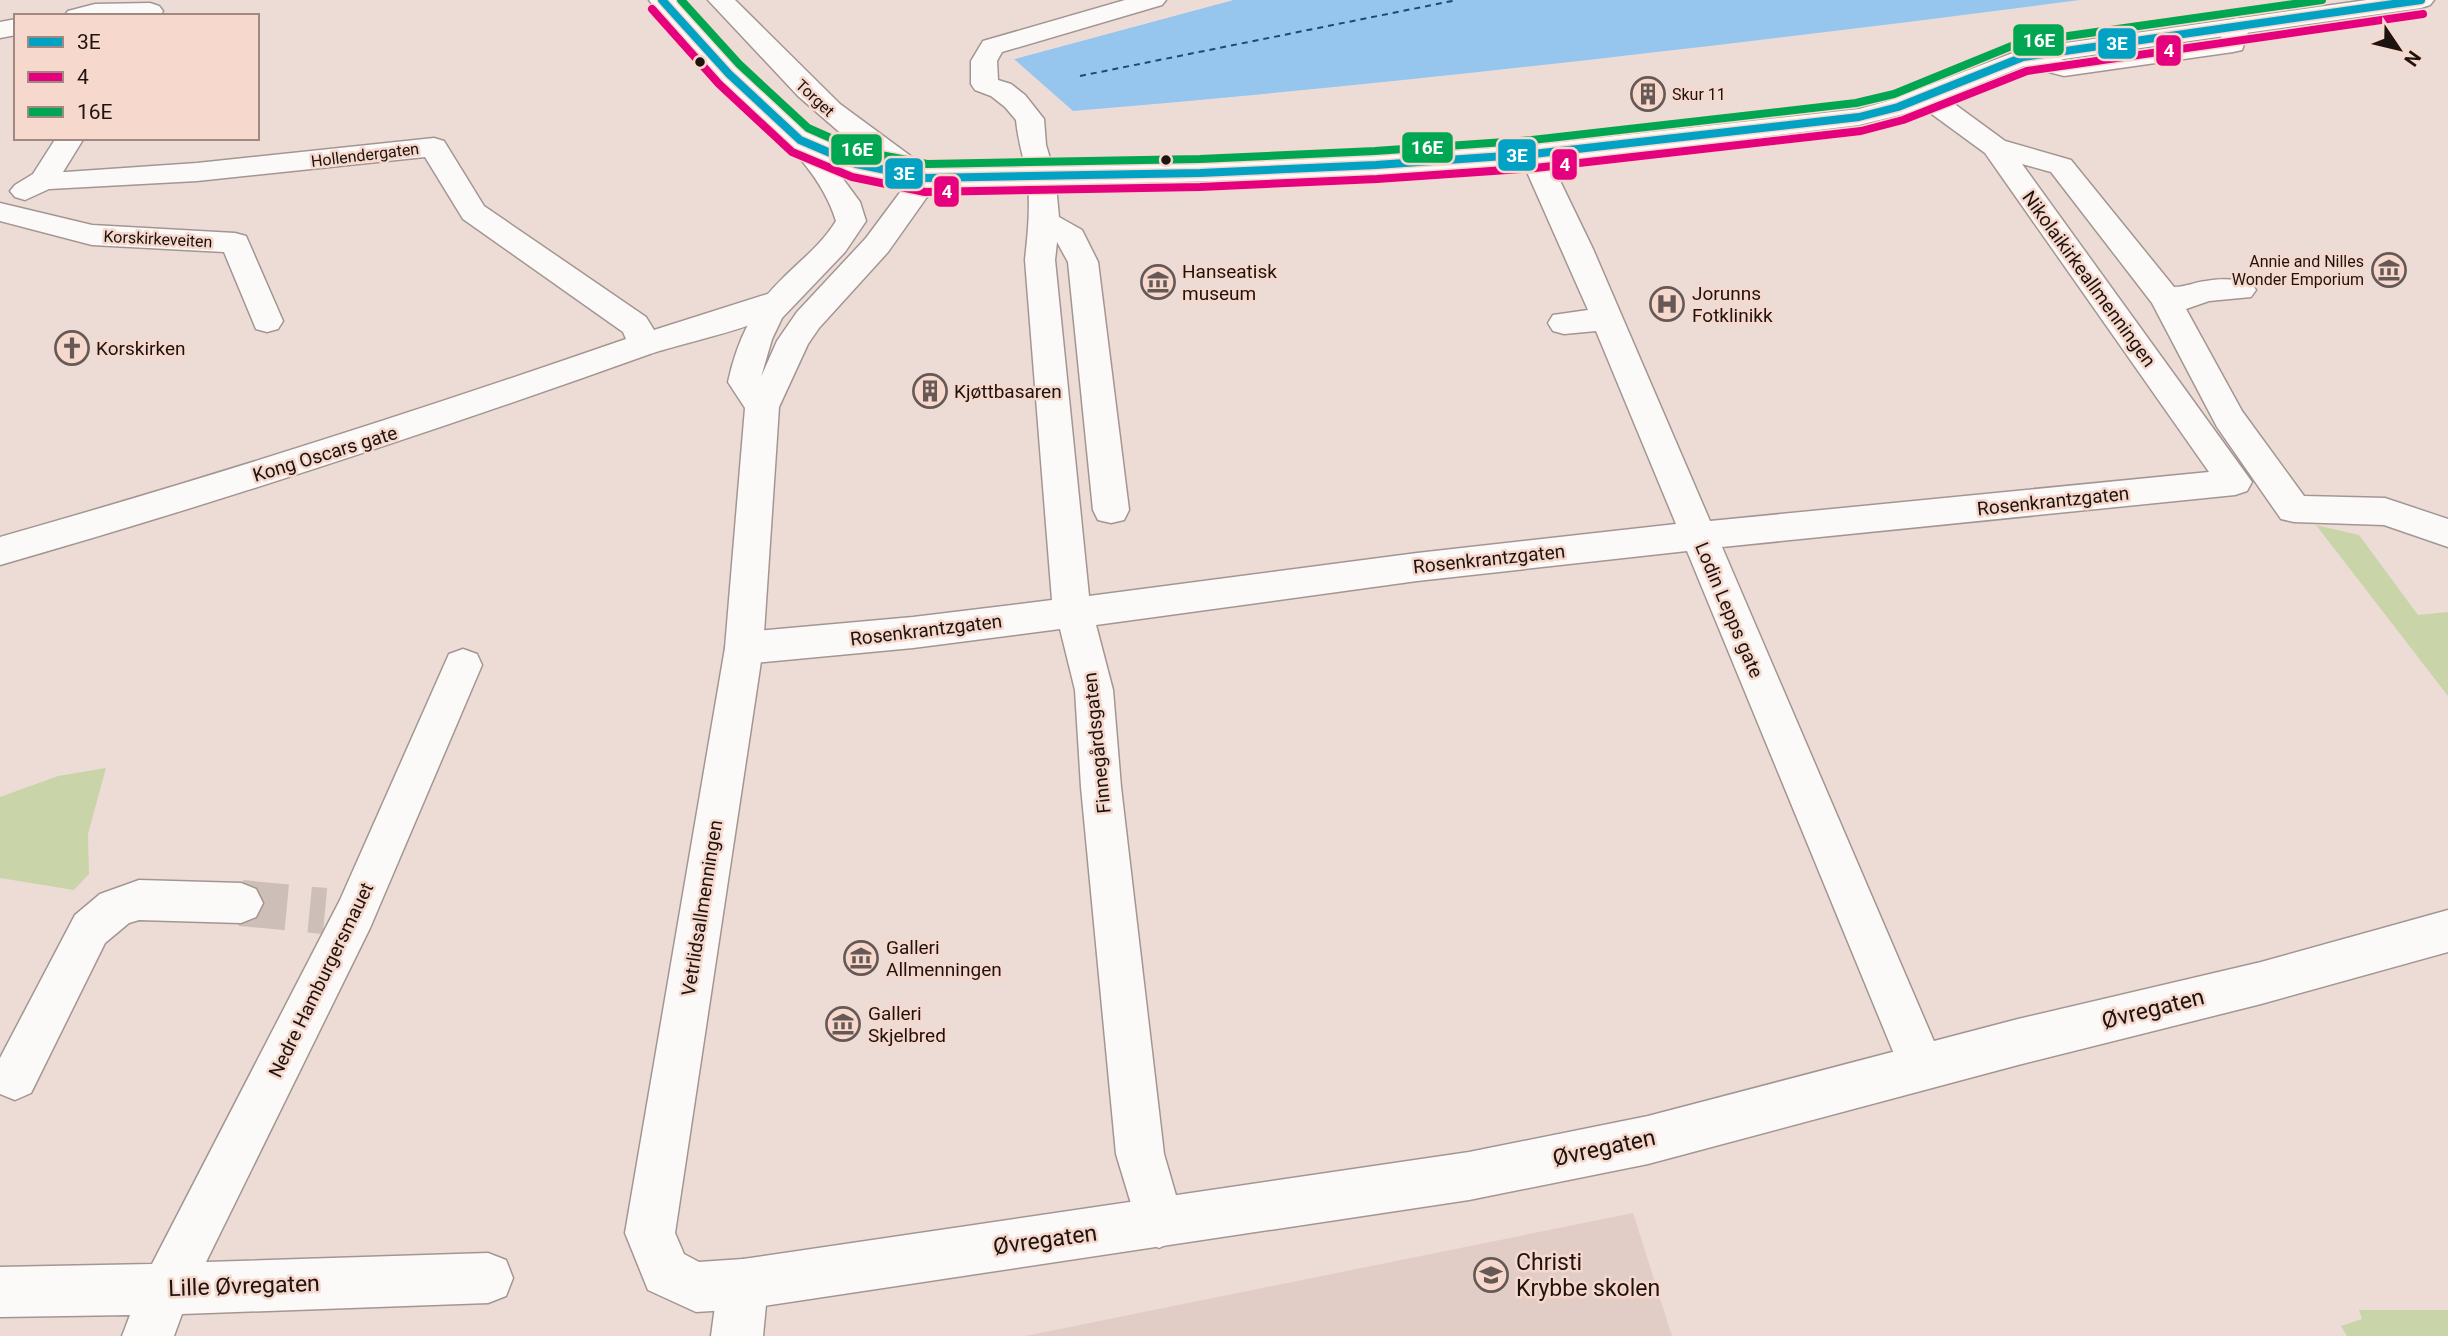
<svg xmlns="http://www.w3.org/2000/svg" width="2448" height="1336" font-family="Roboto,sans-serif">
	<rect width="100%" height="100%" fill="#eddcd6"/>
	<polygon fill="#e2cdc6" points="1633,1213 1672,1336 1025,1336"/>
	<g fill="#c9d4a9">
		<polygon points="2316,525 2359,535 2418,615 2448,612 2448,696"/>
		<polygon points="106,768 88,834 89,874 74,890 0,878 0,797 58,776"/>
		<polygon points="2359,1310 2448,1310 2448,1336 2347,1336 2341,1326 2362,1319"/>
	</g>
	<path fill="#96c6ee" d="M1233,0H2080C1746,43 1410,83 1073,111L1014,59Z"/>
	<polygon fill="#eddcd6" points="1220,0 1233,0 1014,59 1011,57"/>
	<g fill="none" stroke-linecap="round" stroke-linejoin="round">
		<polyline stroke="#174d75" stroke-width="2" stroke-dasharray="6 5" stroke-linecap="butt" points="1080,76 1457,0"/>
		<polyline stroke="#cebeb8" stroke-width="46" stroke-dasharray="46 23" stroke-linecap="butt" points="241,903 325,911"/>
		<g stroke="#a39692" stroke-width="3">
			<g id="minor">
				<path d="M1125,0H1166L1162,5L1002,52L997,61L998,80L1011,84L1025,95L1044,119L1046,145L1055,175L1059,217L1082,230L1098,262L1129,510L1124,520L1111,523L1098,520L1093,510L1068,262L1057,242L1055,260L1089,596L1417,553L1676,524L1596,331L1564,334L1553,331L1548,323L1553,315L1588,310L1519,154L1523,148L1533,145L1543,148L1547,154L1593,249L1710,521L2209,472L1985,153L1914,101L1910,95L1914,89L1924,87L1934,89L2005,141L2071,160L2174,287C2186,287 2195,282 2206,281C2221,278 2237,279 2251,283L2256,290L2251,297L2209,301L2186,309L2242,411L2304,496L2385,498L2448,519V547L2384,525L2294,522L2281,519L2217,427L2152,303L2051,172L2022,164L2252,482L2247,491L2235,495L1722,547L1945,1067L1938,1083L1922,1090L1906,1083L1687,551L1417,581L1096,625L1113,690L1121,787L1164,1154L1184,1223L1176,1240L1159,1248L1142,1240L1116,1154L1081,787L1075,690L1060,629L913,648L744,664L731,659L725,648L731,637L744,632L913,617L1052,600L1025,260C1028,232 1031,203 1027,175C1023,156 1018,140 1016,120L1005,107L991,96L975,90L971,84V61L983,41Z"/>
				<polygon points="150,3 159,6 163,11 160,16 64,16 68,11 95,4"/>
				<polygon points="2237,18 2246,21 2250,26 2242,50 2233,52 2064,76 2014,63 2010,57 2014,51 2023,49 2064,60 2221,38 2228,21"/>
				<polygon points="16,19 16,35 0,38 0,22"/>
				<path d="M56,138H84L63,172H66L197,163L434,138L444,141L484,206L646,317L654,330L777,291L788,295L793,302C780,323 678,344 650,354C435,431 220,502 0,565V537C212,477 418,411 626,339L623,332L463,219L425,157L197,181L49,189L25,200L15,197L10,191L15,185L33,174Z"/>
				<polygon points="0,203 92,225 235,233 246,236 283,321 278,329 267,332 256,329 224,252 92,245 0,221"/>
				<polygon points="463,649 477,654 482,665 370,928 206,1262 488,1253 506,1260 513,1278 506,1296 488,1303 182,1314 174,1336 122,1336 130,1315 0,1317 0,1267 152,1264 340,900 449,654"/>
				<polygon points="139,880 241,883 256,889 263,903 256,917 241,923 139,920 129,923 105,943 31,1093 15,1100 0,1094 0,1058 75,915 100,894"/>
				<polygon points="743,1259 761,1266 768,1284 763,1336 711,1336 718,1284 725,1266"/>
			</g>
		</g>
		<g stroke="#a39692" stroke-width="3">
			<path id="major" d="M649,0H676L738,68L810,134L864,157L876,159L844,136L798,96L708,0H735L840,104L916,160L919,168L926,169L1200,164L1376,156L1533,145L1859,109L1888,101L2023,49L2367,0H2434L2430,5L2421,8L2029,64L1908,113L1859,125C1750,138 1642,153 1533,163C1334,181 1134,183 934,187L888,252L819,328L808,344L779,407L763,648L675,1233L684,1254L699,1262L743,1259L1469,1152L1648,1116L2018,1019L2261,962L2448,910V952L2261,1004L2018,1065L1648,1164L1469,1200L743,1309L696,1312L648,1290L625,1233L725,648L745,408L728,382C737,341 753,306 784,277C802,259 822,244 836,221C818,162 763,123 721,81C696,57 669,28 649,0ZM832,164L856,173L907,183L866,238L797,312L777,341L761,377L772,339L782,318L845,252L866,221L860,202Z"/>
		</g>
		<use href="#minor" fill="#fcfaf9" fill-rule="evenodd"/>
		<use href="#major" fill="#fcfaf9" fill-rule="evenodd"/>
		<g stroke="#f6d8cd" stroke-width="11">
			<polyline id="bus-1" points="662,0 729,74 800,140 856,164 926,178 1200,173 1376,165 1533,154 1859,117 1898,107 2023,57 2421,0"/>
		</g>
		<g stroke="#f6d8cd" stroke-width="11">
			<polyline id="bus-2" points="652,9 719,84 792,152 852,177 925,192 1200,187 1377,179 1535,168 1861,131 1903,120 2027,71 2423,14"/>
		</g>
		<g stroke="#f6d8cd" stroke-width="11">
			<polyline id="bus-3" points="681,0 739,64 808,128 860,151 927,164 1200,159 1375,151 1532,140 1856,103 1894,94 2019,43 2322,0"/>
		</g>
		<use href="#bus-1" stroke="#01a2c4" stroke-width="8"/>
		<use href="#bus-2" stroke="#e5007d" stroke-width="8"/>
		<use href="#bus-3" stroke="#00a651" stroke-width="8"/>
	</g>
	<defs>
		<g id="building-ring" transform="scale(1.75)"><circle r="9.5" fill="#f6d8cd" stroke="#665955" stroke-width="1.5"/><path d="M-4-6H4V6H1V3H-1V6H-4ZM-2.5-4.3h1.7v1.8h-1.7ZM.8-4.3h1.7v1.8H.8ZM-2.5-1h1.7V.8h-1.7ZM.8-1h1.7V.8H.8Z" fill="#665955"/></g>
		<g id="museum-ring" transform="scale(1.75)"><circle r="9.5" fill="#f6d8cd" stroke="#665955" stroke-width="1.5"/><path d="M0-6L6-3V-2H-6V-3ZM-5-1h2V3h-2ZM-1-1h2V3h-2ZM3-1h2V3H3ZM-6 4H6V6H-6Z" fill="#665955"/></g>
		<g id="hospital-ring" transform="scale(1.75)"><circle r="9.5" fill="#f6d8cd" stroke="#665955" stroke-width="1.5"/><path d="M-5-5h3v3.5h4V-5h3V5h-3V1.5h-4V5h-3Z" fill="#665955"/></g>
		<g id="church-ring" transform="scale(1.75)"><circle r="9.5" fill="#f6d8cd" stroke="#665955" stroke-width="1.5"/><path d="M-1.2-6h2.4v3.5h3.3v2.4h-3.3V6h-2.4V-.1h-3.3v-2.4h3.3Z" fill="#665955"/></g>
		<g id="school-ring" transform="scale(1.75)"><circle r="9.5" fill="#f6d8cd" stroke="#665955" stroke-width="1.5"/><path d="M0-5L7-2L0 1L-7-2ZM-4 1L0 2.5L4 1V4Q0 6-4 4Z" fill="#665955"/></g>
	</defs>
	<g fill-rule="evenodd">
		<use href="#building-ring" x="1648" y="94"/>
		<use href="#museum-ring" x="2389" y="270"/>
		<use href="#museum-ring" x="1158" y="282"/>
		<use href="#hospital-ring" x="1667" y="304"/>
		<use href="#church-ring" x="72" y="348"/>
		<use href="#building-ring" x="930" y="391"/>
		<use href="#museum-ring" x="861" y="958"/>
		<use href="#museum-ring" x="843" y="1024"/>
		<use href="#school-ring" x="1491" y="1275"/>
	</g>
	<g fill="#1d130f" stroke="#f6d8cd" stroke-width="2.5">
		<circle cx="700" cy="62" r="6"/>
		<circle cx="1166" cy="160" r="6"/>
	</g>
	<g text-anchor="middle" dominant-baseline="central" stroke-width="5" stroke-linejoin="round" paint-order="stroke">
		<g font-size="16" fill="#1d130f" stroke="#f6d8cd" text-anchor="start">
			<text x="1672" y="94">Skur 11</text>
			<text x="2364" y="261" text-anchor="end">Annie and Nilles<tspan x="2364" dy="18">Wonder Emporium</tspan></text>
		</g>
		<g font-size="16" fill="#1d130f" stroke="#f6d8cd">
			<text transform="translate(815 98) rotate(43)">Torget</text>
			<text transform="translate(365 155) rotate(-7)">Hollendergaten</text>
			<text transform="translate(158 239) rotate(3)">Korskirkeveiten</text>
		</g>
		<g font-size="19" fill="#1d130f" stroke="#f6d8cd" text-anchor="start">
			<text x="1182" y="271">Hanseatisk<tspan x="1182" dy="22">museum</tspan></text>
			<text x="1692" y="293">Jorunns<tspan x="1692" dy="22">Fotklinikk</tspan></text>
			<text x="96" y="348">Korskirken</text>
			<text x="954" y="391">Kjøttbasaren</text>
			<text x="886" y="947">Galleri<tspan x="886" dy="22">Allmenningen</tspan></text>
			<text x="868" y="1013">Galleri<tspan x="868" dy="22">Skjelbred</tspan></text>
		</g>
		<g font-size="19" fill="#1d130f" stroke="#f6d8cd">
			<text transform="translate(2089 279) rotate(54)">Nikolaikirkeallmenningen</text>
			<text transform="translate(325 454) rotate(-17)">Kong Oscars gate</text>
			<text transform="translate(2053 501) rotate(-6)">Rosenkrantzgaten</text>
			<text transform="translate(1489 559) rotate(-6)">Rosenkrantzgaten</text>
			<text transform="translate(1729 610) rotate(67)">Lodin Lepps gate</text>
			<text transform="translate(926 630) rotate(-7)">Rosenkrantzgaten</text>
			<text transform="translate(1097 743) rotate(-96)">Finnegårdsgaten</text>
			<text transform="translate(702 908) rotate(-81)">Vetrlidsallmenningen</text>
			<text transform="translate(321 980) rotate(-64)">Nedre Hamburgersmauet</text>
		</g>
		<g font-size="23" fill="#1d130f" stroke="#f6d8cd">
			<text transform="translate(2153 1009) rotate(-14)">Øvregaten</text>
			<text transform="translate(1604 1148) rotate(-12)">Øvregaten</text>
			<text transform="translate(1045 1240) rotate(-8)">Øvregaten</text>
			<text transform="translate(244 1286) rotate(-2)">Lille Øvregaten</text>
		</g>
		<g font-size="23" fill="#1d130f" stroke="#f6d8cd" text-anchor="start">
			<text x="1516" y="1262">Christi<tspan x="1516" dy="26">Krybbe skolen</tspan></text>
		</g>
	</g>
	<g stroke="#f6d8cd" stroke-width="2.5">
		<rect x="2012" y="23" width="53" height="34" rx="7" fill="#00a651"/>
		<rect x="2097" y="27" width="40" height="33" rx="7" fill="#01a2c4"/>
		<rect x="2155" y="34" width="27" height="33" rx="7" fill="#e5007d"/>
		<rect x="1401" y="131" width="53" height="33" rx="7" fill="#00a651"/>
		<rect x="830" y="133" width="53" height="33" rx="7" fill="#00a651"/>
		<rect x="1497" y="138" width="40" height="34" rx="7" fill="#01a2c4"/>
		<rect x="1551" y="148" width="27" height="33" rx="7" fill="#e5007d"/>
		<rect x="884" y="157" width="40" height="33" rx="7" fill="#01a2c4"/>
		<rect x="933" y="175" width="27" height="33" rx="7" fill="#e5007d"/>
	</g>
	<g font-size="19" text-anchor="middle" font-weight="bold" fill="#fff">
		<text x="2039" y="47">16E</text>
		<text x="2117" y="50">3E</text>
		<text x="2169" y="57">4</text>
		<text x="1427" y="154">16E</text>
		<text x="857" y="156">16E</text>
		<text x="1517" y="162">3E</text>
		<text x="1565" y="171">4</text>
		<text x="904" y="180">3E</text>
		<text x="947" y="198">4</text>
	</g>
	<rect x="14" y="14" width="245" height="126" fill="#f6d8cd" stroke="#9f8981" stroke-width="2"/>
	<rect x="28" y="37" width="35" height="10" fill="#01a2c4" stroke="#9f8981" stroke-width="2"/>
	<text x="77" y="49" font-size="21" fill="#1d130f">3E</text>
	<rect x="28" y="72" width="35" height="10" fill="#e5007d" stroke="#9f8981" stroke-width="2"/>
	<text x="77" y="84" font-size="21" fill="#1d130f">4</text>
	<rect x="28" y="107" width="35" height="10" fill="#00a651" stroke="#9f8981" stroke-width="2"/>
	<text x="77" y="119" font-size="21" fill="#1d130f">16E</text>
	<g transform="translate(2399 49) rotate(125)" stroke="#f6d8cd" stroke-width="5" paint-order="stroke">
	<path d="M0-5L12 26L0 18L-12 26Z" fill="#1d130f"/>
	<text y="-10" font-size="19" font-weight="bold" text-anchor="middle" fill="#1d130f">N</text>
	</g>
</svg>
